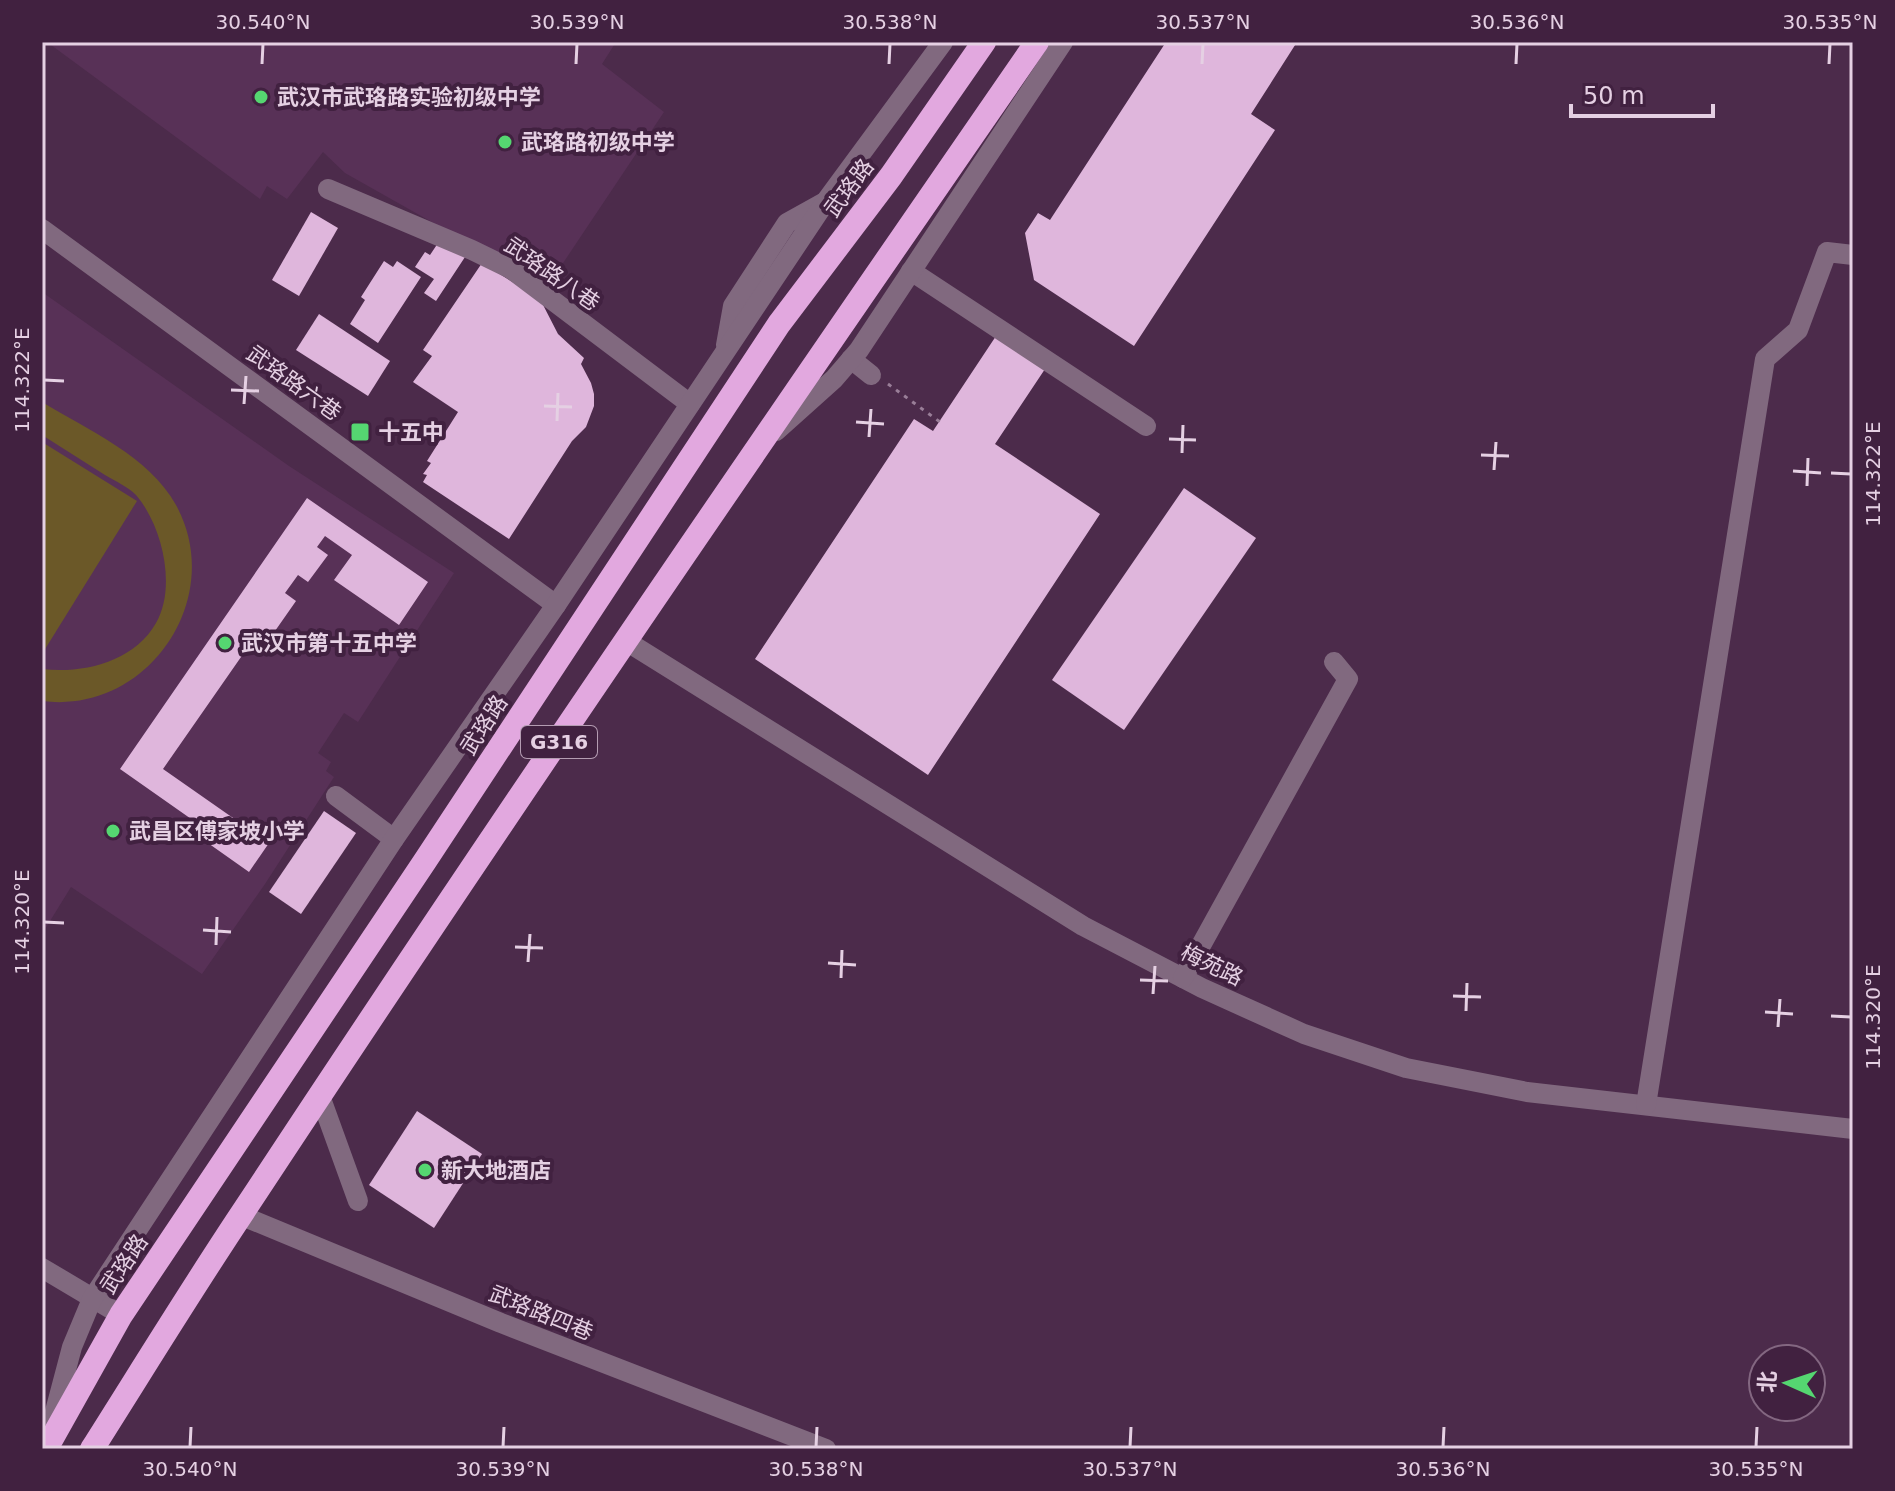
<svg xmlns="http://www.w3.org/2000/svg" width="1895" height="1491" font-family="'DejaVu Sans','Noto Sans SC',sans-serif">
	<rect width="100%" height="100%" fill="#4c2b4b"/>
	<g fill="#583157">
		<polygon points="47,42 616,42 602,64 664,112 547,287 345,173 323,152 287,199 267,186 260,199"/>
		<polygon points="42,292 289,466 454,573 358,722 344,713 318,753 331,762 326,771 334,777 265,884 202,974 71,887 42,934"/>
	</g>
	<g fill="#6b5828">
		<path d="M42,402C88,430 149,456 176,505C227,598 148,715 42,701V669C83,674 134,662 156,623C177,587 162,525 136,495C128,487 115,481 105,475C84,462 63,448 42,435Z"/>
		<polygon points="42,442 137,501 42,654"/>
	</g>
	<g fill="#dfb6dc">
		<polygon points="1166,42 1297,42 1251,114 1275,130 1134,346 1034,280 1025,233 1038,213 1050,220"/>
		<polygon points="311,212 338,228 299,296 272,280"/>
		<polygon points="440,240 465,257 436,301 424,293 434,279 415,267 425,252 430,255"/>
		<polygon points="384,261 393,267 397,261 421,277 378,343 350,324 365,300 361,297"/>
		<polygon points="482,263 540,299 558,334 584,358 581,364 591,383 594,394 594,406 586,427 572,441 509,539 423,482 427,475 423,474 431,463 427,461 458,412 413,382 432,356 423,350"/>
		<polygon points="319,314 390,361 368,396 296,350"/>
		<polygon points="996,336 1045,369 995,444 1100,514 928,775 755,659 914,419 933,431"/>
		<polygon points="1184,488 1256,538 1124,730 1052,680"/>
		<polygon points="307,498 428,582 399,625 334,580 352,555 325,536 317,547 328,555 308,582 298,575 285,593 296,601 268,641 257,634 163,769 269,843 249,872 198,836 204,828 120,769"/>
		<polygon points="324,811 356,833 301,914 269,892"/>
		<polygon points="417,1111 482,1154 434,1228 369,1185"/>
	</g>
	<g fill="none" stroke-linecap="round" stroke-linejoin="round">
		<polyline stroke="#997e98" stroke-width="3" stroke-dasharray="4 6" stroke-linecap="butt" points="888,384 940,422"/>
		<g stroke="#81697f" stroke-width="20">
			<polyline points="328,189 472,250 511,269 690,404"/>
			<polyline points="42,229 556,605"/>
			<polyline points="911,271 1146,426"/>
			<polyline points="726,345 733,306 787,223 823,203"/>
			<polyline points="851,359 871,375"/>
			<polyline points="776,431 834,379 859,350 1063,42"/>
			<polyline points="626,641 1083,926 1202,988 1304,1034 1406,1068 1527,1092 1853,1129"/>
			<polyline points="336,796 394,839"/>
			<polyline points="1183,978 1348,679 1334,662"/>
			<polyline points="320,1096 358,1201"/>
			<polyline points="1646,1105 1765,359 1798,330 1827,252 1853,255"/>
			<polyline points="240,1215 501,1323 826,1449"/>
			<polyline points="42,1268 121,1315"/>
			<polyline points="49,1434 72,1347 92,1299 394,839 556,605 826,201 943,42"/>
		</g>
		<g stroke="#e2a8df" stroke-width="24">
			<polyline points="46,1449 121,1315 425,861 779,324 891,176 984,42"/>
			<path d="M92,1449C142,1370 191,1290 243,1212C502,818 769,430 1037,42"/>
		</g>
	</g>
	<path fill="none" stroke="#e5d0e3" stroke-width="3" d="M262,64L263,44M576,64L577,44M889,64L890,44M1202,64L1203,44M1516,64L1517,44M1829,64L1830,44M44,380L64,381M231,390L259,391M244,404L246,376M544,406L572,407M557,421L558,393M856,422L884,424M869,437L871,409M1169,439L1196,440M1182,453L1183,425M1481,455L1509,456M1494,470L1496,442M1793,471L1821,473M1831,473L1851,474M1807,486L1808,458M44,922L64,923M203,930L231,932M216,945L217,917M515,947L543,948M528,962L530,934M828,963L856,965M841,978L842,950M1140,980L1168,981M1153,994L1155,966M1453,996L1481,997M1466,1011L1467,983M1765,1012L1793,1014M1831,1016L1851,1017M1778,1027L1780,999M190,1447L191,1427M503,1447L504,1427M816,1447L817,1427M1130,1447L1131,1427M1443,1447L1444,1427M1756,1447L1757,1427"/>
	<g fill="#55d671" stroke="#412140" stroke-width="3">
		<circle cx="261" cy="97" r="8"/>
		<circle cx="505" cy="142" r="8"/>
		<rect x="350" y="422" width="20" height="20" rx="4"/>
		<circle cx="225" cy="643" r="8"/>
		<circle cx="113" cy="831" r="8"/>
		<circle cx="425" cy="1170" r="8"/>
	</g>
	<g text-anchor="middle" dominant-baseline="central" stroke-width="8" stroke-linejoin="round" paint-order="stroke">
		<rect fill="#412140" stroke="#b49cb2" stroke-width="2" x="521" y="726" width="76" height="32" rx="6"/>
		<g font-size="20" font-weight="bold" fill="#e5d0e3">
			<text x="559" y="742">G316</text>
		</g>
		<g font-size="22" font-weight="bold" fill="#e5d0e3" stroke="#412140" text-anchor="start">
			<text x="277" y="97">武汉市武珞路实验初级中学</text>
			<text x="521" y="142">武珞路初级中学</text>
			<text x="378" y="432">十五中</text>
			<text x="241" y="643">武汉市第十五中学</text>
			<text x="129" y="831">武昌区傅家坡小学</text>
			<text x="441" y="1170">新大地酒店</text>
		</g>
		<g font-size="22" fill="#e5d0e3" stroke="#412140">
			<text transform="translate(849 188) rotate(-53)">武珞路</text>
			<text transform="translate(552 274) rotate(35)">武珞路八巷</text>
			<text transform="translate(294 383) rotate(36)">武珞路六巷</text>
			<text transform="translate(484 725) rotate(-57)">武珞路</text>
			<text transform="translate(1212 965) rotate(26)">梅苑路</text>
			<text transform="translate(124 1264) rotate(-56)">武珞路</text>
			<text transform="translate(541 1313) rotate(22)">武珞路四巷</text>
		</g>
	</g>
	<rect width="1895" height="1491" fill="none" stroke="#412140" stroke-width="88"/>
	<g transform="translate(1787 1383) rotate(273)"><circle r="38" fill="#412140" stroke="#836781" stroke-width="2"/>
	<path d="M0-6L14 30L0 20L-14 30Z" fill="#55d671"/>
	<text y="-12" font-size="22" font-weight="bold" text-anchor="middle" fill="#e5d0e3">北</text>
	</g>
	<path d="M1571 104v12h142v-12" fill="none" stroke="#e5d0e3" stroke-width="4"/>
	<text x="1583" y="104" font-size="24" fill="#e5d0e3" stroke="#412140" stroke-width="6" paint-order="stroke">50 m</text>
	<rect x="44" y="44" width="1807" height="1403" fill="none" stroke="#e5d0e3" stroke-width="3"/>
	<g font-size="20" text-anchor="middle" fill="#e5d0e3">
		<text x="263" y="29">30.540°N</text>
		<text x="577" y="29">30.539°N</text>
		<text x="890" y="29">30.538°N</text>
		<text x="1203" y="29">30.537°N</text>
		<text x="1517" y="29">30.536°N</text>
		<text x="1830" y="29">30.535°N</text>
		<text transform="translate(22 380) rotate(-90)" y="7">114.322°E</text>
		<text transform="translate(1873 474) rotate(-90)" y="7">114.322°E</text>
		<text transform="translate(22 922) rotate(-90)" y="7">114.320°E</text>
		<text transform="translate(1873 1017) rotate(-90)" y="7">114.320°E</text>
		<text x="190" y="1476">30.540°N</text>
		<text x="503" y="1476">30.539°N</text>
		<text x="816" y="1476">30.538°N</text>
		<text x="1130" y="1476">30.537°N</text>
		<text x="1443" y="1476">30.536°N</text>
		<text x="1756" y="1476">30.535°N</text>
	</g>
</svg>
